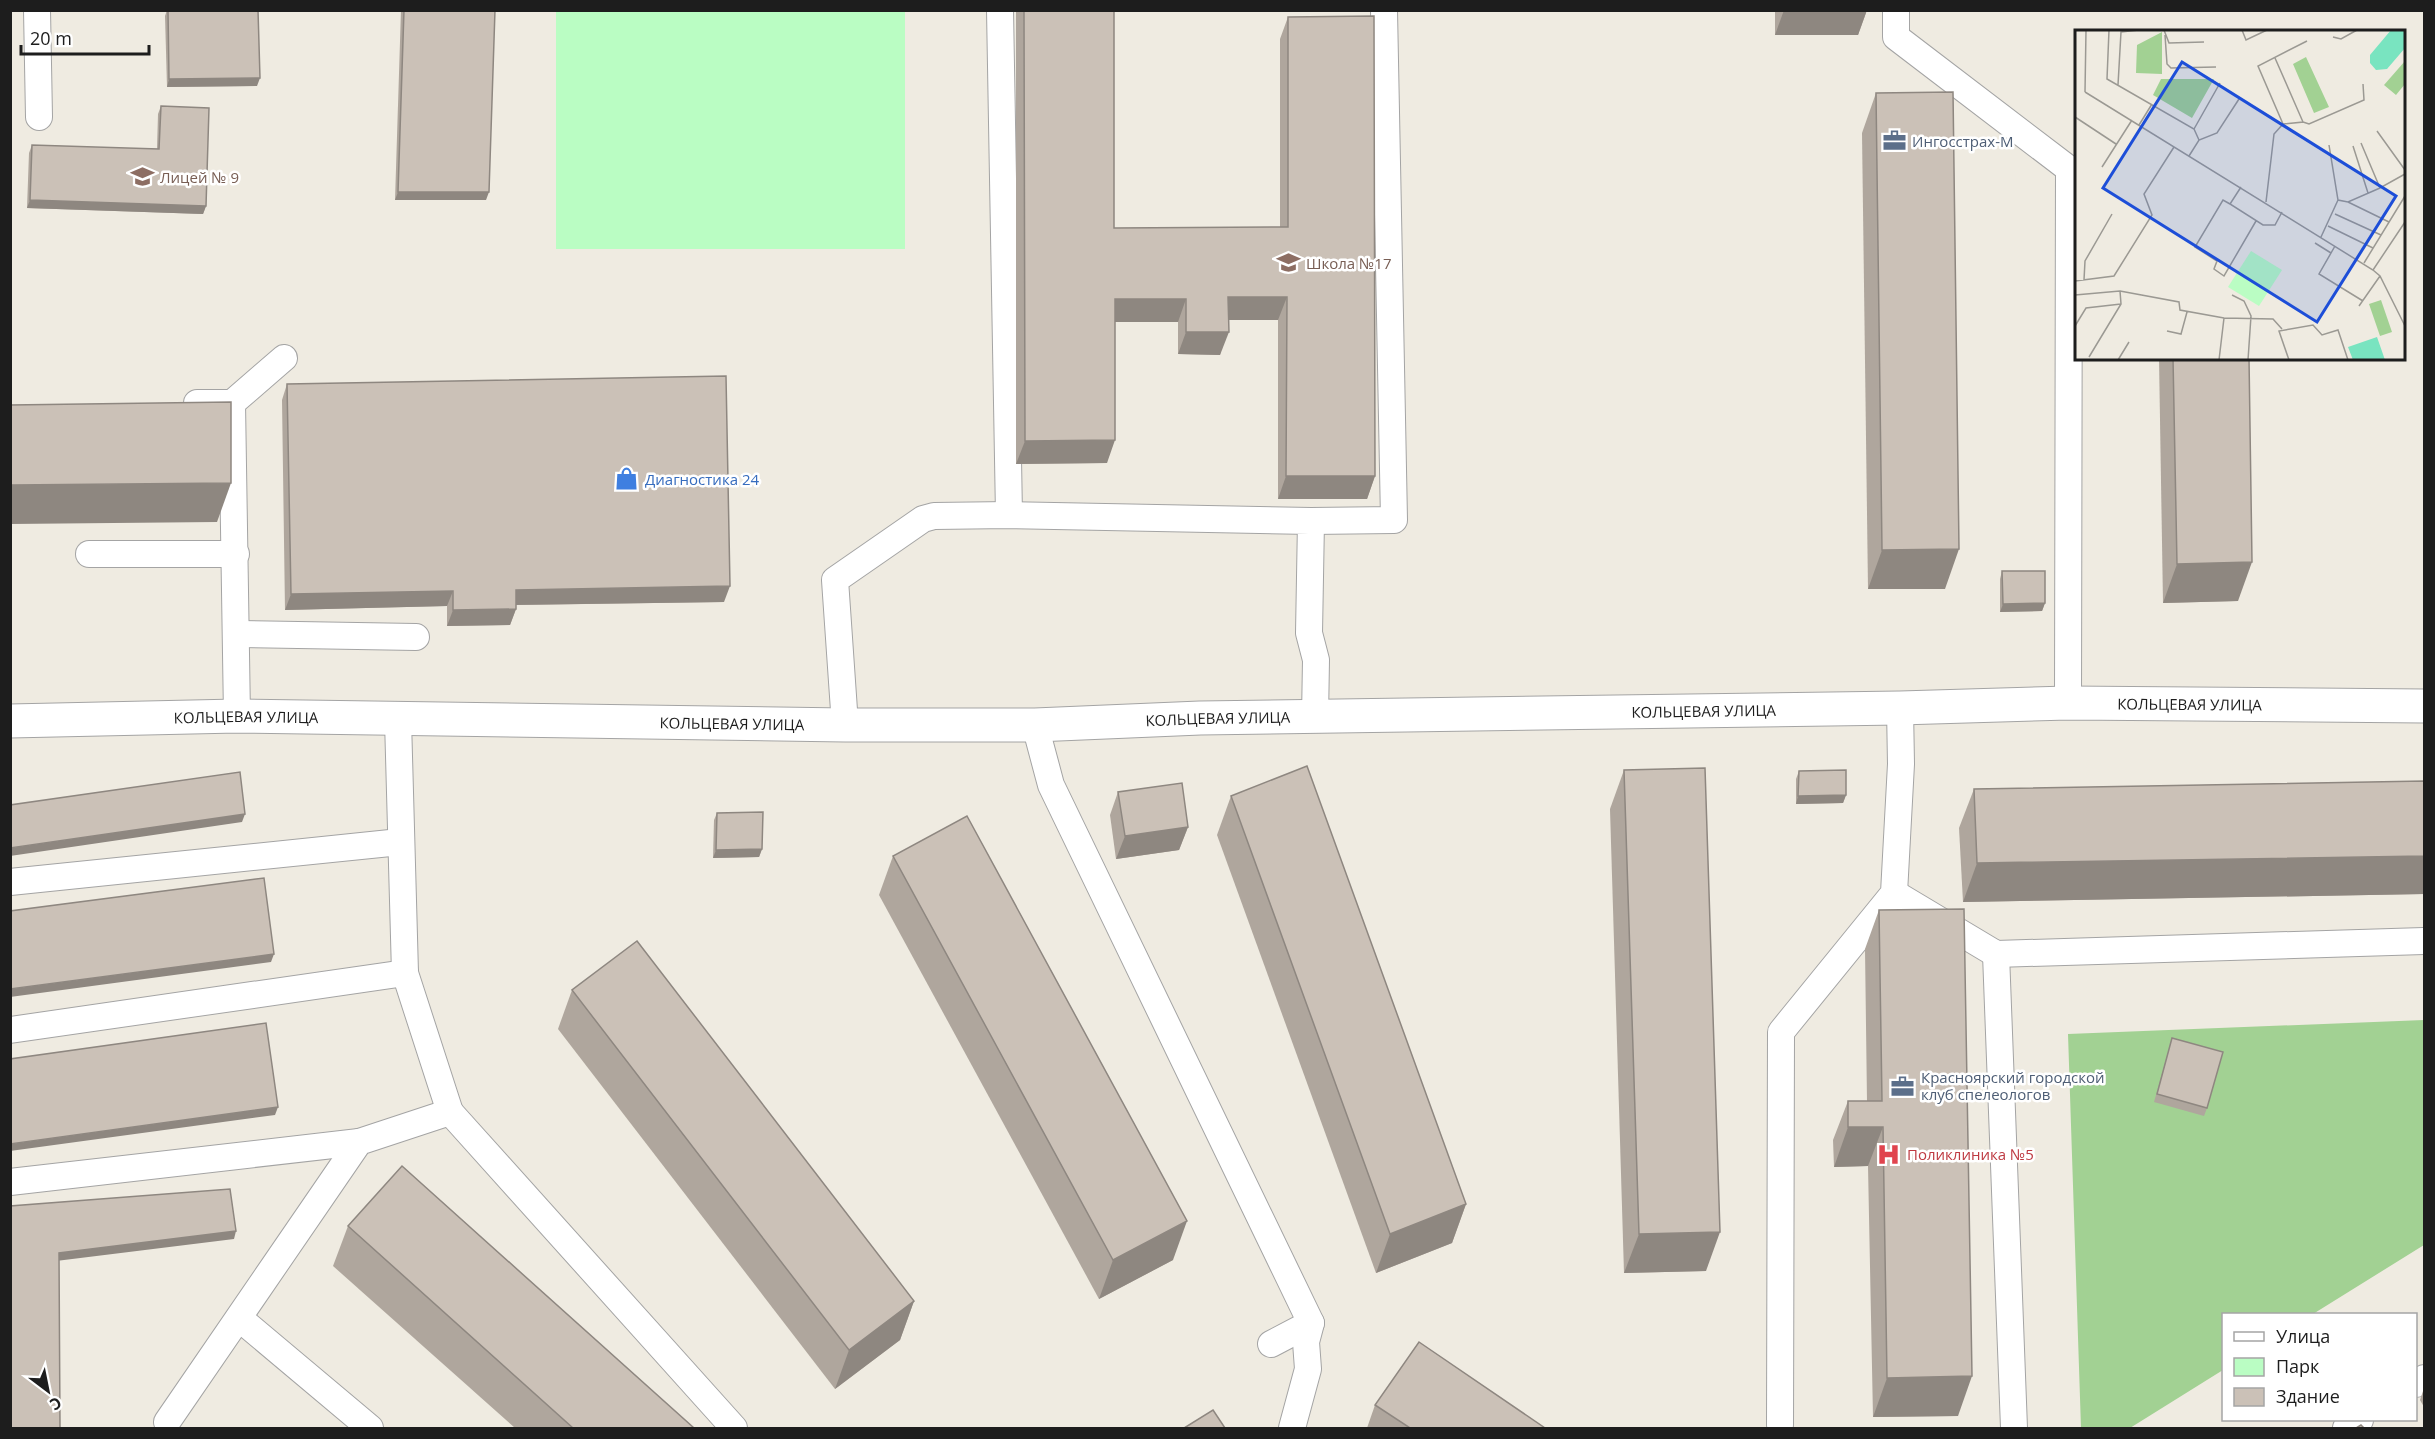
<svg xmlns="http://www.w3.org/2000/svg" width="2435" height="1439" viewBox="0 0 2435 1439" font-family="'Open Sans',sans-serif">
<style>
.forest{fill:#a2d193}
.park{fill:#bafdc3}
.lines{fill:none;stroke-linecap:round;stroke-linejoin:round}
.lane-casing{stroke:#a4a4a4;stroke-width:28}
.street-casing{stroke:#a4a4a4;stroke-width:35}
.lane{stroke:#fff;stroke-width:26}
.street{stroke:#fff;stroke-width:33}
.wall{fill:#afa69d}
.shaded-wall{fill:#8e8780}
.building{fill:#cbc1b7;stroke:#8e8780;stroke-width:1.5}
.labels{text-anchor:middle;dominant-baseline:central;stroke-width:5;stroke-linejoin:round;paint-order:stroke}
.service-label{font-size:15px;fill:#4e5e75;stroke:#fff;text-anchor:start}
.education-label{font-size:15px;fill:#785e54;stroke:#fff;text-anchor:start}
.shop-label{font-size:15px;fill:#366cbe;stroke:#fff;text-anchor:start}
.street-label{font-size:15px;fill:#1d1d1d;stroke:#fff}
.health-label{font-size:15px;fill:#be3a42;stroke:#fff;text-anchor:start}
.inset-road{fill:none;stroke:#9b9993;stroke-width:1.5}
.view{fill:#1d4ed8;fill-opacity:0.15;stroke:#1d4ed8;stroke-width:3}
.inset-edge{fill:none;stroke:#1d1d1d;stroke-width:3}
</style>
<rect width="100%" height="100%" fill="#efebe1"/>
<!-- forest -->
<polygon class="forest" points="2424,1020 2424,1245 2313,1314 2224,1314 2223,1370 2130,1428 2081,1428 2068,1034"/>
<!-- park -->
<rect class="park" x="556" y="11" width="349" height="238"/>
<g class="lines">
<defs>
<g id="lane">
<polyline points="37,10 39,117"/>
<polyline points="1000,10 1009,515"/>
<polyline points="1896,10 1896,37 2069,169 2068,703"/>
<polyline points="197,403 232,403 237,716"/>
<polyline points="232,403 284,358"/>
<polyline points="1311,521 1394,520 1384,10"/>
<polyline points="89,554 236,554"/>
<polyline points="238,634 416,637"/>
<polyline points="398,720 405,973 450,1112"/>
<polyline points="845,725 835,580 923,519 934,516 1009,515 1311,521 1309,633 1316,660 1315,717"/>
<polyline points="1035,725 1051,785 1311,1323 1306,1342 1308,1369 1292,1428"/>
<polyline points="10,882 400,842"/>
<polyline points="1894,893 1996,954 2424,941"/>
<polyline points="1996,954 2014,1428"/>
<polyline points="10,1030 405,973"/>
<polyline points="10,1182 359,1142"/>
<polyline points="239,1318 370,1428"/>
<polyline points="1271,1344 1311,1323"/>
<polyline points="2416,1384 2424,1378"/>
<polyline points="167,1422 359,1142 450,1112 734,1428"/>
<polyline points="1780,1425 1781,1032 1894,893 1901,764 1900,708"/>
<polyline points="2346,1428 2360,1420"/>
</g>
<g id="street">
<path id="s1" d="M10,721L237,716L845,725H1035L1200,718L1900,708L2068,703L2424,706"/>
</g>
</defs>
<!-- lane casing -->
<use href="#lane" class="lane-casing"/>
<!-- street casing -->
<use href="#street" class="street-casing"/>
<!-- lane -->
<use href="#lane" class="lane"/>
<!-- street -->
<use href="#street" class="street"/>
</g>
<!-- wall -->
<g class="wall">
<polygon points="167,10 258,10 257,86 167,87 165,16"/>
<polygon points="401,10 495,10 486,200 395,200"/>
<polygon points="1016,10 1114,10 1114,228 1280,227 1280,39 1288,17 1375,476 1367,499 1278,499 1278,320 1229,320 1220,355 1178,354 1178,322 1115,322 1107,463 1016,464"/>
<polygon points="1775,10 1867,10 1858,35 1775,35"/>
<polygon points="1876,93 1945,589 1868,589 1862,133"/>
<polygon points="161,106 206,206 203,214 27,208 29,153 32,145 157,149 158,114"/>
<polygon points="2159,358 2249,358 2238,601 2163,603"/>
<polygon points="287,384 724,602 516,605 516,609 510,625 447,626 447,606 285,610 282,400"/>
<polygon points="2002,571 2045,603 2042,611 2000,612 2000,579"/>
<polygon points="1624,770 1706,1271 1624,1273 1610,809"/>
<polygon points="1799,771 1846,795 1843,803 1796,804 1796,779"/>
<polygon points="2424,781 2424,894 1963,902 1959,828 1974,789"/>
<polygon points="1118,792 1188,827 1179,850 1116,859 1110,815"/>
<polygon points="1231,796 1466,1204 1452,1243 1376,1273 1217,835"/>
<polygon points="717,813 762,849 759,857 713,858 714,820"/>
<polygon points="893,856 1173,1260 1099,1299 879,895"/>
<polygon points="1879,910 1958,1416 1873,1417 1868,1166 1834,1167 1833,1140 1848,1101 1867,1101 1865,949"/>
<polygon points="572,990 914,1301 900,1340 835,1389 558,1029"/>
<polygon points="2172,1038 2207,1108 2204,1116 2154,1102"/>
<polygon points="348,1226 694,1428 515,1428 333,1266"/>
<polygon points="2424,1388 2424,1407 2420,1400"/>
<polygon points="1375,1405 1545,1428 1367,1428"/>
</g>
<!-- shaded-wall -->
<g class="shaded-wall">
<polygon points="1784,10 1867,10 1858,35 1775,35"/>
<polygon points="260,78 257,86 167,87 169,79"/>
<polygon points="398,192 489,192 486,200 395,200"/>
<polygon points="30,200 206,206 203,214 27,208"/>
<polygon points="1228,297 1287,297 1278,320 1220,320"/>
<polygon points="1115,299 1186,299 1178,322 1107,322"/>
<polygon points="1186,332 1229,332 1220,355 1178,354"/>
<polygon points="1115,440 1107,463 1016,464 1025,441"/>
<polygon points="1286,476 1375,476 1367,499 1278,499"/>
<polygon points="231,483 217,522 10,524 10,485"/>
<polygon points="1959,549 1945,589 1868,589 1882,550"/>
<polygon points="2252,562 2238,601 2163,603 2177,564"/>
<polygon points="730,586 724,602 510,605 516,590"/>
<polygon points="453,591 447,606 285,610 291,594"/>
<polygon points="2045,603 2042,611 2000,612 2003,604"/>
<polygon points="516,609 510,625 447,626 453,610"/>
<polygon points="1846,795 1843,803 1796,804 1798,796"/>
<polygon points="245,814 242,822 10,856 10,848"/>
<polygon points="1188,827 1179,850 1116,859 1125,836"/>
<polygon points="762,849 759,857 713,858 716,850"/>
<polygon points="2424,856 2424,894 1963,902 1977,863"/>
<polygon points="274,954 271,962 10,997 10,989"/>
<polygon points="278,1107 275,1115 10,1151 10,1144"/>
<polygon points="1848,1127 1883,1127 1868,1166 1834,1167"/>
<polygon points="1466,1204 1452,1243 1376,1273 1390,1234"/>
<polygon points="1187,1221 1173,1260 1099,1299 1113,1260"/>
<polygon points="236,1231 234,1239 56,1261 59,1253"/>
<polygon points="1720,1232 1706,1271 1624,1273 1639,1234"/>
<polygon points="914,1301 900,1340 835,1389 849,1350"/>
<polygon points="1972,1376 1958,1416 1873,1417 1887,1378"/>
</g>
<!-- building -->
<g class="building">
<polygon points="168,10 258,10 260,78 169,79"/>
<polygon points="404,10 495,10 489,192 398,192"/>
<polygon points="1024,10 1114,10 1114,228 1288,227 1288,17 1374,16 1375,476 1286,476 1287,297 1228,297 1229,332 1186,332 1186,299 1115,299 1115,440 1025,441"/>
<polygon points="1953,92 1959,549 1882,550 1876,93"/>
<polygon points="161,106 209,108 206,206 30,200 32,145 159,149"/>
<polygon points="2173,358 2249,358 2252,562 2177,564"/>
<polygon points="726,376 730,586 516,590 516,609 453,610 453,591 291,594 287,384"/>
<polygon points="231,402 231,483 10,485 10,405"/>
<polygon points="2002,571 2045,571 2045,603 2003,604"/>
<polygon points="1307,766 1466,1204 1390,1234 1231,796"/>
<polygon points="1705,768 1720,1232 1639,1234 1624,770"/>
<polygon points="1846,770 1846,795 1798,796 1799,771"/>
<polygon points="240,772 245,814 10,848 10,805"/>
<polygon points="2424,781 2424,856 1977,863 1974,789"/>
<polygon points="1182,783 1188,827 1125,836 1118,792"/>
<polygon points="763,812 762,849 716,850 717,813"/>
<polygon points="967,816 1187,1221 1113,1260 893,856"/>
<polygon points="264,878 274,954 10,989 10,911"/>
<polygon points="1964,909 1972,1376 1887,1378 1883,1127 1848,1127 1848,1101 1882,1101 1879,910"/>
<polygon points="637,941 914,1301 849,1350 572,990"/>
<polygon points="266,1023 278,1107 10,1144 10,1059"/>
<polygon points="2172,1038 2223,1052 2207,1108 2157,1094"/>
<polygon points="402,1166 694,1428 573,1428 348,1226"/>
<polygon points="230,1189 236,1231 59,1253 60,1428 10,1428 10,1206"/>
<polygon points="1419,1342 1545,1428 1410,1428 1375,1405"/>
<polygon points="1213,1410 1225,1428 1184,1428"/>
<polygon points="2361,1425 2364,1428 2356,1428"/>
</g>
<!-- icons -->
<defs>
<symbol id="office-bare" viewBox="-9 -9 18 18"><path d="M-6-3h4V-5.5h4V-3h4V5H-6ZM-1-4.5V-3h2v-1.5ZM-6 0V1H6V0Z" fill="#5c6f8a" stroke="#fff" stroke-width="2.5" paint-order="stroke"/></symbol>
<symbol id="school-bare" viewBox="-9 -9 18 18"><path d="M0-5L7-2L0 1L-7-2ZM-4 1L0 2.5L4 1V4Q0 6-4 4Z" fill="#8d6e63" stroke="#fff" stroke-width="2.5" paint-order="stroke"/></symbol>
<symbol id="shop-bare" viewBox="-9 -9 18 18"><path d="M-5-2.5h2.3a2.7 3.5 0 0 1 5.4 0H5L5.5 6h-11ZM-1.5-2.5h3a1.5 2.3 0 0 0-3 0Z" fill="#3f7fe0" stroke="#fff" stroke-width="2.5" paint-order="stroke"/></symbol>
<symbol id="hospital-bare" viewBox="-9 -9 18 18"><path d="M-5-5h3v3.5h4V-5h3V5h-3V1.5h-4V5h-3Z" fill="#e0444e" stroke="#fff" stroke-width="2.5" paint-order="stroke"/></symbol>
</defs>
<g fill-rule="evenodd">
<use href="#office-bare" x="1878" y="124" width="33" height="33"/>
<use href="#school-bare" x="126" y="160" width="33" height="33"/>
<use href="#school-bare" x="1272" y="246" width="33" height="33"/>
<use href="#shop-bare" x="610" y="462" width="33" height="33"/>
<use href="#office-bare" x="1886" y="1070" width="33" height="33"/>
<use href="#hospital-bare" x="1872" y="1138" width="33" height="33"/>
</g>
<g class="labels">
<!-- service labels -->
<g class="service-label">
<text x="1912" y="141">Ингосстрах-М</text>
<text x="1921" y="1077">Красноярский городской<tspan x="1921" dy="17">клуб спелеологов</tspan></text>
</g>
<!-- education labels -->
<g class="education-label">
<text x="160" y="177">Лицей № 9</text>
<text x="1306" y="263">Школа №17</text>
</g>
<!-- shop labels -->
<g class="shop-label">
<text x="645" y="479">Диагностика 24</text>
</g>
<!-- street labels -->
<g class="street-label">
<text stroke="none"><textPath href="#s1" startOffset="2180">КОЛЬЦЕВАЯ УЛИЦА</textPath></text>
<text stroke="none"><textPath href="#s1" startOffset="1694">КОЛЬЦЕВАЯ УЛИЦА</textPath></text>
<text stroke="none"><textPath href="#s1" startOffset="236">КОЛЬЦЕВАЯ УЛИЦА</textPath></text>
<text stroke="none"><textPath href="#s1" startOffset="1208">КОЛЬЦЕВАЯ УЛИЦА</textPath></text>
<text stroke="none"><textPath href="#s1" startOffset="722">КОЛЬЦЕВАЯ УЛИЦА</textPath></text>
</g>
<!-- health labels -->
<g class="health-label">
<text x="1907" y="1154">Поликлиника №5</text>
</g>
</g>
<!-- overview -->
<g transform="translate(2075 30)">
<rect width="330" height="330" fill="#efebe1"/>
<path d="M87,2V44L61,43L62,15ZM231,27L254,77L239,83L218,34ZM330,31V54L321,65L309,55ZM86,49H139L117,88L78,65ZM306,270L317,302L305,306L294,274Z" fill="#a2d193"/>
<path d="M176,221L207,240L184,276L153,257Z" fill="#bafdc3"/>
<path d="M316,0H330V18L312,39L301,40L295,33V25ZM302,307L310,330H278L273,317Z" fill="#79e4c0"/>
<path class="inset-road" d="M34,0L32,49L119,99L124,110M89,0L94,13L129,12M167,0L171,10L192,0M90,5L92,34L96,38L141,37M258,7L266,9L282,0M200,28L228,92L208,94L183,36L232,11M43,55L46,2L64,0M10,62L298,240L305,246L330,296M10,62L11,0M0,87L41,114M228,92L234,94L289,70L288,54M64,95L77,74M119,99L145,53M302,101L330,140M286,113L305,158L330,144M254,115L263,170L273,172L305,158M278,116L293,163M114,126L124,110L142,103L164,69M27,137L57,90M166,157L155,174L188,195H200L207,182M191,172L199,104L208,94M273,172L314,192M155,174L148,170L120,217L142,231L139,239L149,246L181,191M260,184L306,205M253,196L298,218M246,207L263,170M240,213L256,223M260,216L244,244L288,271M289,233L330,166M298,240L330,192M9,250L10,231L37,184M0,251L39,246L77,185L69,164L99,117M0,265L45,261L104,272L105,280L149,288M157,265L169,271L176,286L173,330M284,276L305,246M0,296L11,278L46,274M92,301L106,304L112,282M14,327L46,274L45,261M43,330L54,312M144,330L149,288L198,289L207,299M214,330L204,301L238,295L247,305L263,300L273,330"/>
<path class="view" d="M107,32L321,166L242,292L28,158Z"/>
<rect width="330" height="330" class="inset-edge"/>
</g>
<!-- border -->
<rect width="2435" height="1439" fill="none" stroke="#1d1d1d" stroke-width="24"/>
<!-- legend -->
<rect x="2222" y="1313" width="195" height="108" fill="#ffffff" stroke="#a5a5a5" stroke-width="1.5"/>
<rect x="2234" y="1332" width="30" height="9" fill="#ffffff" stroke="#a5a5a5" stroke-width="1.5"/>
<text x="2276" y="1343" font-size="18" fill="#1d1d1d">Улица</text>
<rect x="2234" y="1358" width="30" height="18" fill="#bafdc3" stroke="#a5a5a5" stroke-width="1.5"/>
<text x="2276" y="1373" font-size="18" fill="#1d1d1d">Парк</text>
<rect x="2234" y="1388" width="30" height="18" fill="#cbc1b7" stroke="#a5a5a5" stroke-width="1.5"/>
<text x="2276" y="1403" font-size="18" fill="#1d1d1d">Здание</text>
<!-- north arrow -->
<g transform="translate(48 1391) rotate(148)" stroke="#ffffff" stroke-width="4.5" paint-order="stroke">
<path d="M0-4.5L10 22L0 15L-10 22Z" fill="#1d1d1d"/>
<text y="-9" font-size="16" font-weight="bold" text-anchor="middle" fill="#1d1d1d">С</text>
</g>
<!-- scale -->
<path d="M21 45v9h128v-9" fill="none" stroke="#1d1d1d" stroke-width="3"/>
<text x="30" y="45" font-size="18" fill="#1d1d1d" stroke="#ffffff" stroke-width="4.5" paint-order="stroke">20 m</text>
</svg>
